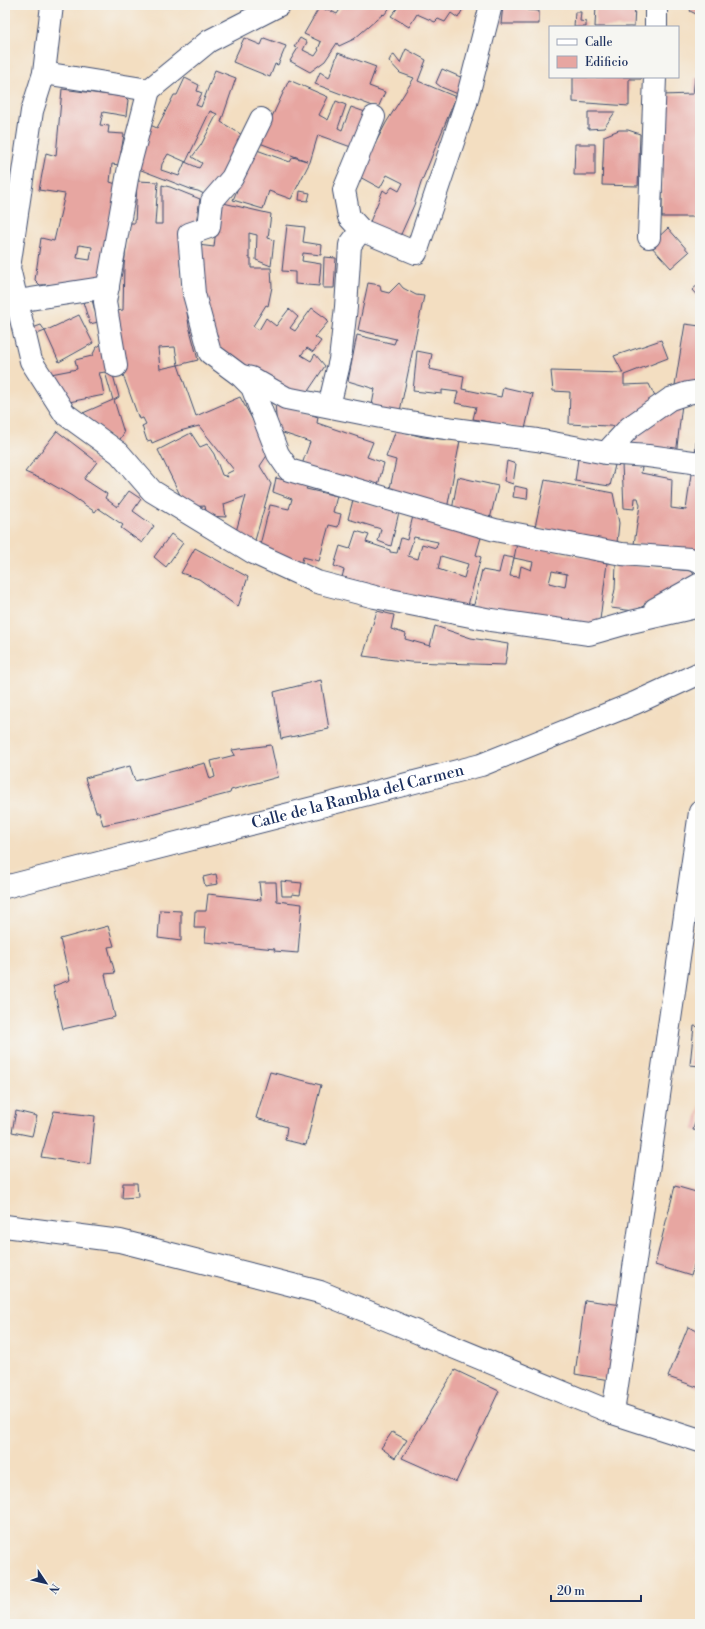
<svg xmlns="http://www.w3.org/2000/svg" width="705" height="1629" viewBox="0 0 705 1629" font-family="'Libre Bodoni',serif">
<style>
.building{fill:#e7a6a1;fill-rule:evenodd}
.lines{fill:none;stroke-linecap:round;stroke-linejoin:round}
.minor-casing{stroke:#3b496d;stroke-width:24}
.minor{stroke:#fff;stroke-width:22}
.labels{text-anchor:middle;dominant-baseline:central;stroke-width:3.5;stroke-linejoin:round;paint-order:stroke}
.street-label{font-size:16px;fill:#1b2f5e;stroke:#f6f6f2}
</style>
<rect width="100%" height="100%" fill="#f6f6f2"/>
<filter id="ink" filterUnits="userSpaceOnUse"><feTurbulence type="fractalNoise" baseFrequency=".025" numOctaves="2"/><feDisplacementMap in="SourceGraphic" scale="8" xChannelSelector="R" yChannelSelector="G"/><feConvolveMatrix kernelMatrix="1 2 1 2 8 2 1 2 1" color-interpolation-filters="sRGB"/></filter>
<filter id="wash" filterUnits="userSpaceOnUse"><feTurbulence type="fractalNoise" baseFrequency=".012" numOctaves="4" result="noise"/><feDisplacementMap in="SourceGraphic" scale="16" xChannelSelector="R" yChannelSelector="G"/><feGaussianBlur stdDeviation="0.9" result="paint"/><feColorMatrix in="noise" values="0 0 0 0 0 0 0 0 0 0 0 0 0 0 0 0 0 1.4 0 .05"/><feComposite in="paint" operator="in"/></filter>
<g filter="url(#wash)">
<rect width="100%" height="100%" fill="#f3dec1"/>
<g id="blocks">
<!-- building -->
<g class="building">
<polygon points="343,5 392,5 384,15 383,14 354,39 339,46 337,43 325,61 310,72 290,61 298,48 294,47 300,38 307,42 303,50 315,56 319,50 318,49 321,42 304,34 320,6 326,10 327,9 337,14"/>
<polygon points="400,5 465,5 458,18 451,13 445,22 438,19 435,22 417,14 409,27 391,16"/>
<polygon points="503,5 528,5 527,10 539,11 539,24 501,24"/>
<polygon points="596,5 635,5 634,27 595,27"/>
<polygon points="693,5 700,5 700,16 690,11"/>
<polygon points="575,12 581,12 580,21 586,22 586,27 574,27"/>
<polygon points="244,38 261,45 264,38 286,46 278,65 275,64 270,77 233,62"/>
<polygon points="406,49 426,60 418,81 456,97 421,183 414,205 398,241 367,229 383,190 387,193 392,187 399,191 403,183 387,175 380,188 358,176 386,123 414,78 400,73 389,61 391,57 394,55 400,63"/>
<polygon points="338,53 376,67 369,86 385,92 378,108 315,84 320,72 329,78"/>
<polygon points="442,69 465,79 458,94 441,87 436,83"/>
<path d="M215,70L236,78L221,122L247,138L210,197L198,191L193,190L136,168L148,124L157,128L174,95H177L185,78L199,85L197,91L202,93L196,105L201,107ZM210,111L217,114L201,145L192,157L202,163L199,168L185,162L179,176L161,170L162,164L168,154L186,162Z"/>
<polygon points="573,77 642,77 641,79 629,79 629,106 573,102"/>
<polygon points="695,78 700,78 700,224 698,224 698,217 662,217 662,95 693,94"/>
<polygon points="289,80 328,97 319,115 328,120 336,101 346,105 338,128 342,130 351,107 368,113 351,147 318,135 310,162 291,199 269,191 263,209 233,200 254,149 290,162 293,157 307,161 257,142 271,119"/>
<path d="M62,89L125,97L128,100L126,116L103,112L100,125L109,126L108,133L124,134L119,165L112,164L110,182L116,184L104,282L40,285L35,280L41,238L54,241L65,194L39,190L46,153L56,156ZM79,245L92,247L90,260L77,258Z"/>
<polygon points="588,112 615,112 604,128 588,129"/>
<polygon points="619,130 628,130 640,134 638,186 602,185 604,136"/>
<polygon points="575,144 595,144 595,175 574,175"/>
<polygon points="137,181 158,182 155,224 162,224 162,185 170,187 200,199 195,229 182,228 180,264 189,326 198,360 178,365 175,347 158,348 160,369 178,365 196,416 240,397 270,451 260,466 271,484 254,544 235,535 246,496 224,504 226,517 207,516 205,506 186,507 158,450 191,433 200,447 207,444 214,454 222,475 228,477 226,474 234,470 199,426 180,431 152,443 151,440 147,441 142,426 146,424 143,418 139,419 122,372 116,311 123,310 124,265 129,223 135,223"/>
<polygon points="300,191 310,193 308,201 299,200"/>
<polygon points="219,202 271,214 268,238 274,240 271,266 256,260 257,235 249,233 249,258 251,258 251,268 271,268 272,287 268,306 266,305 253,326 259,330 266,318 276,326 289,309 298,317 290,328 295,331 312,308 327,319 328,322 315,337 321,341 313,352 307,348 301,355 311,361 315,354 325,366 304,397 284,394 219,348 206,313 198,245 214,247"/>
<polygon points="287,225 305,227 303,242 322,245 321,255 303,253 302,261 321,264 319,286 295,284 295,272 282,271"/>
<polygon points="668,228 689,252 671,268 650,245"/>
<polygon points="324,257 336,258 334,288 323,288"/>
<polygon points="368,283 380,285 381,291 389,293 399,283 403,288 416,295 424,296 399,416 371,410 375,389 348,381 357,335 394,344 396,339 358,330"/>
<polygon points="700,283 700,299 692,290"/>
<polygon points="92,300 98,322 90,324 83,302"/>
<polygon points="79,315 93,343 59,362 45,331"/>
<polygon points="685,324 700,326 700,389 695,389 675,385"/>
<polygon points="41,325 45,331 32,336 30,329"/>
<polygon points="661,340 668,358 624,375 624,385 649,384 657,401 627,427 569,424 570,392 553,391 551,371 623,373 614,356"/>
<polygon points="104,342 119,397 114,400 124,433 117,444 83,413 113,400 105,372 99,373 101,379 104,395 69,402 51,374 77,369 75,360 92,356 96,348"/>
<polygon points="417,351 432,354 429,369 464,376 462,389 501,397 503,387 533,394 525,429 473,419 476,407 455,403 458,392 442,390 442,394 413,391"/>
<polygon points="275,402 318,417 317,423 373,442 367,457 384,463 377,489 300,470 310,442 277,431"/>
<polygon points="682,404 676,455 622,451 622,440"/>
<polygon points="698,411 700,411 700,458 695,458"/>
<polygon points="396,430 423,437 460,441 447,509 389,493 396,460 386,457"/>
<polygon points="57,431 97,462 84,479 107,494 105,498 117,507 129,491 141,499 133,511 154,526 142,543 121,528 123,525 98,508 95,512 72,496 46,481 25,472"/>
<polygon points="578,459 615,465 610,486 575,481"/>
<polygon points="507,461 516,464 513,484 504,481"/>
<polygon points="622,464 642,467 641,473 672,479 671,508 686,510 691,474 700,475 700,529 698,553 634,544 640,505 638,498 635,498 634,509 624,508"/>
<polygon points="458,477 498,486 490,519 452,510"/>
<polygon points="276,478 308,486 306,489 337,496 333,512 341,514 338,527 329,525 319,561 303,557 301,565 260,545 270,505 289,509 292,499 273,492"/>
<polygon points="545,480 613,493 619,523 617,543 572,533 570,537 535,527"/>
<polygon points="515,486 528,489 527,499 513,497"/>
<polygon points="353,500 399,512 391,546 378,541 381,529 348,519"/>
<path d="M413,516L482,534L476,555L481,557L467,609L342,577L344,570L334,566L340,546L350,549L356,531L369,535L366,542L390,550V552L397,553L401,538L407,540ZM414,537L438,542L436,548L422,544L418,559L408,556ZM441,556L468,564L464,578L438,569Z"/>
<polygon points="171,534 183,543 166,567 154,557"/>
<path d="M517,543L607,563L600,620L593,625L473,609L482,570L499,573L503,556L514,558L510,576L519,577L521,566L531,570L533,562L514,558ZM552,571L567,574L565,587L549,583Z"/>
<polygon points="195,548 248,577 238,607 199,579 181,573"/>
<polygon points="616,564 692,571 694,575 690,581 634,611 611,608 615,589"/>
<polygon points="377,611 394,615 391,629 406,634 405,639 430,646 435,626 471,638 508,644 505,665 410,662 363,656"/>
<polygon points="321,680 329,729 281,739 274,692"/>
<polygon points="271,745 278,777 231,790 230,793 136,818 103,825 99,812 96,812 85,778 130,766 135,781 205,763 210,779 215,777 211,761 235,755 232,750"/>
<polygon points="216,874 218,884 205,886 203,877"/>
<polygon points="281,881 302,883 300,895 292,894 292,896 282,896"/>
<polygon points="259,882 276,882 277,901 302,904 298,953 274,951 275,949 205,942 206,928 194,928 195,911 206,911 208,894 261,900"/>
<polygon points="160,910 181,911 181,941 158,938"/>
<polygon points="108,926 114,946 108,947 115,973 105,974 115,1017 63,1029 53,986 70,980 60,939"/>
<polygon points="694,1026 700,1027 700,1066 690,1065"/>
<polygon points="270,1072 321,1085 306,1145 285,1140 287,1127 256,1118"/>
<polygon points="700,1105 700,1131 693,1130"/>
<polygon points="16,1111 37,1116 32,1136 12,1132"/>
<polygon points="54,1111 95,1116 90,1164 41,1157"/>
<polygon points="700,1178 700,1244 691,1276 655,1265 675,1186 696,1192"/>
<polygon points="123,1183 137,1183 138,1197 122,1198"/>
<polygon points="585,1300 622,1305 609,1380 575,1374"/>
<polygon points="688,1327 700,1332 700,1388 668,1377"/>
<polygon points="455,1370 499,1391 456,1482 402,1458"/>
<polygon points="392,1432 407,1440 395,1458 381,1448"/>
</g>
</g>
</g>
<g filter="url(#ink)">
<use href="#blocks" fill-opacity="0" stroke="#3b496d" stroke-width="1"/>
<g class="lines">
<defs>
<g id="minor">
<polyline points="52,5 44,73 32,111 9,268 31,361 65,414 119,453 152,491 254,553 317,582 375,597 491,620 589,634 631,622 700,606"/>
<polyline points="656,5 656,27"/>
<polyline points="44,73 149,90 209,41 279,5"/>
<polyline points="261,119 232,178 212,201 209,227 189,234 194,294 210,353 241,376 252,387 278,454 289,470 495,530 622,554 690,559 700,562"/>
<polyline points="361,230 416,253 466,103 491,5"/>
<polyline points="649,237 655,77"/>
<polyline points="17,301 108,287"/>
<polyline points="116,366 105,302 129,167 149,90"/>
<polyline points="242,376 251,378 286,398 381,417 439,427 537,440 606,453 648,456 700,463"/>
<polyline points="329,406 340,360 346,307 350,245 361,230 349,217 344,190 374,117"/>
<polyline points="606,453 630,427 670,399 688,393 700,391"/>
<polyline points="655,609 700,584"/>
<path id="s1" d="M5,887L481,765L635,703L700,673"/>
<polyline points="5,1226 120,1241 320,1292 613,1413 700,1441"/>
<polyline points="613,1413 700,812"/>
</g>
</defs>
<!-- minor casing -->
<use href="#minor" class="minor-casing"/>
<!-- minor -->
<use href="#minor" class="minor"/>
</g>
</g>
<g class="labels">
<!-- street labels -->
<g class="street-label">
<text stroke="none"><textPath href="#s1" startOffset="364">Calle de la Rambla del Carmen</textPath></text>
</g>
</g>
<!-- margin -->
<rect width="705" height="1629" fill="none" stroke="#f6f6f2" stroke-width="20"/>
<!-- legend -->
<rect x="549" y="26" width="130" height="52" fill="#f6f6f2" stroke="#9ea6b7"/>
<rect x="557" y="39" width="20" height="6" fill="#ffffff" stroke="#9ea6b7"/>
<text x="585" y="46" font-size="12" fill="#1b2f5e">Calle</text>
<rect x="557" y="56" width="20" height="12" fill="#e7a6a1" stroke="#9ea6b7"/>
<text x="585" y="66" font-size="12" fill="#1b2f5e">Edificio</text>
<!-- north arrow -->
<g transform="translate(46 1583) rotate(125)" stroke="#f6f6f2" stroke-width="3" paint-order="stroke">
<path d="M0-3L7 15L0 10L-7 15Z" fill="#1b2f5e"/>
<text y="-6" font-size="11" font-weight="bold" text-anchor="middle" fill="#1b2f5e">N</text>
</g>
<!-- scale -->
<path d="M551 1595v6h90v-6" fill="none" stroke="#1b2f5e" stroke-width="2"/>
<text x="557" y="1595" font-size="12" fill="#1b2f5e" stroke="#f6f6f2" stroke-width="3" paint-order="stroke">20 m</text>
</svg>
